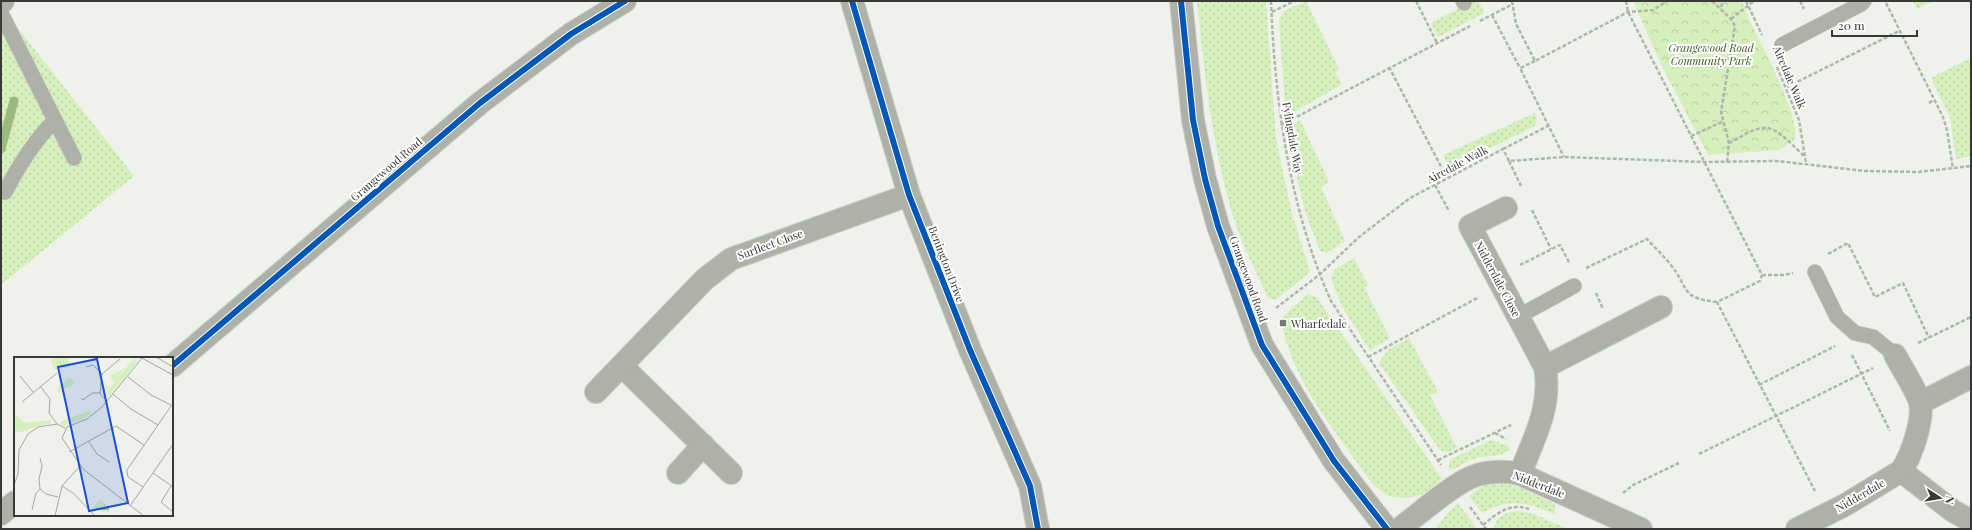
<svg xmlns="http://www.w3.org/2000/svg" width="1972" height="530" viewBox="0 0 1972 530" font-family="'Playfair Display',serif">
<style>
.grass{fill:url(#grass-dots)}
.park{fill:url(#park-crowns)}
.lines{fill:none;stroke-linecap:round;stroke-linejoin:round}
.stream{stroke:#9cba7c;stroke-width:9}
.service-casing{stroke:#c9ccc7;stroke-width:16}
.minor-casing{stroke:#c9ccc7;stroke-width:24}
.path{stroke:#b1b6ac;stroke-width:2.5;stroke-dasharray:4 2;stroke-linecap:butt}
.service{stroke:#adb1a7;stroke-width:15}
.minor{stroke:#adb1a7;stroke-width:22}
.cycleway-casing{stroke:#fff;stroke-width:8}
.cycleway{stroke:#0057b8;stroke-width:6}
.poi-dot{fill:#777a75;stroke:#fff;stroke-width:1.5}
.labels{text-anchor:middle;dominant-baseline:central;stroke-width:4;stroke-linejoin:round;paint-order:stroke}
.park-label{font-size:11px;font-style:italic;fill:#405c21;stroke:#fff}
.street-label{font-size:11px;fill:#373a35;stroke:#fff}
.poi-label{font-size:11px;fill:#373a35;stroke:#fff;text-anchor:start}
.inset-river{fill:none;stroke:#9cba7c;stroke-width:2}
.inset-road{fill:none;stroke:#a5a8a2;stroke-width:1}
.view{fill:#1d4ed8;fill-opacity:0.15;stroke:#1d4ed8;stroke-width:2}
.inset-edge{fill:none;stroke:#373a35;stroke-width:2}
</style>
<defs>
<pattern id="grass-dots" width="8" height="8" patternUnits="userSpaceOnUse"><rect width="8" height="8" fill="#d5efbd"/><path d="M2 2h.1M6 6h.1" fill="none" stroke="#b7cea3" stroke-width="1.8" stroke-linecap="round"/></pattern>
<pattern id="park-crowns" width="20" height="18" patternUnits="userSpaceOnUse"><rect width="20" height="18" fill="#d5efbd"/><path d="M2 6a3 3 0 1 1 6 0M12 15a3 3 0 1 1 6 0" fill="none" stroke="#b7cea3"/></pattern>
</defs>
<rect width="100%" height="100%" fill="#eef2eb"/>
<!-- grass -->
<g class="grass">
<path d="M1197,1H1266L1276,139L1292,214L1310,272L1276,300L1268,298C1258,275 1245,252 1237,228C1213,155 1205,78 1197,1Z"/>
<polygon points="1306,1 1339,69 1335,72 1342,84 1286,117 1279,21 1284,11"/>
<polygon points="1473,1 1478,1 1484,13 1438,37 1431,23"/>
<polygon points="1913,1 1933,1 1917,9"/>
<polygon points="13,22 134,176 1,285 1,30"/>
<polygon points="1971,58 1971,156 1956,159 1950,117 1931,78"/>
<polygon points="1535,113 1537,118 1535,126 1449,168 1443,155"/>
<polygon points="1300,120 1329,182 1321,187 1345,241 1326,253 1320,251 1304,208 1289,140 1288,130"/>
<polygon points="1354,258 1368,285 1364,287 1390,338 1370,350 1342,307 1331,278 1335,269"/>
<path d="M1308,294L1317,298L1442,479C1436,484 1428,493 1420,495C1412,498 1395,499 1387,495C1372,487 1363,470 1353,457C1323,415 1289,371 1281,318Z"/>
<polygon points="1409,338 1438,392 1430,395 1457,448 1447,452 1440,450 1379,363 1388,350"/>
<path d="M1491,440L1509,446L1510,450C1498,458 1485,455 1473,459C1465,462 1458,469 1449,470V463L1452,459Z"/>
<path d="M1504,484L1522,488L1555,504V514C1526,503 1511,497 1482,513L1469,496L1484,485Z"/>
<polygon points="1458,503 1477,529 1436,529 1445,516"/>
<path d="M1518,511L1534,514L1567,529H1494C1496,516 1506,512 1518,511Z"/>
</g>
<!-- park -->
<path class="park" d="M1633,1H1742C1753,34 1800,109 1795,139L1779,150L1708,155L1660,62Z"/>
<g class="lines">
<!-- stream -->
<polyline class="stream" points="1,149 14,101"/>
<defs>
<g id="service">
<polyline points="1463,1 1464,3"/>
<polyline points="1,13 74,158"/>
<polyline points="1782,45 1861,4 1864,1"/>
<path d="M5,192C19,165 34,141 55,120"/>
<polyline points="1815,272 1837,317 1855,333 1873,337 1895,355"/>
<polyline points="1519,316 1574,286"/>
</g>
<g id="minor">
<polyline points="852,1 909,195 970,350 1030,486 1038,529"/>
<polyline points="1181,1 1193,120 1205,179 1218,226 1262,345 1334,461 1387,529"/>
<polyline points="1,3 3,1"/>
<path d="M1506,208L1470,226L1545,367C1552,407 1534,438 1520,474"/>
<polyline points="172,366 480,103 571,34 625,1"/>
<polyline points="622,366 731,473"/>
<polyline points="1545,367 1661,307"/>
<polyline points="596,392 705,279 731,259 909,195"/>
<polyline points="1920,403 1971,377"/>
<polyline points="1901,471 1953,511 1971,521"/>
<polyline points="678,473 703,445"/>
<polyline points="1,514 15,502"/>
<path d="M1399,529C1418,515 1456,481 1477,475C1491,471 1506,471 1520,474L1641,529"/>
<path d="M1797,529L1845,505L1901,471C1911,457 1924,420 1920,402C1916,390 1902,368 1895,355"/>
</g>
</defs>
<!-- service casing -->
<use href="#service" class="service-casing"/>
<!-- minor casing -->
<use href="#minor" class="minor-casing"/>
<!-- path -->
<g class="path">
<path d="M1271,1C1275,103 1289,207 1331,301L1441,465"/>
<polyline points="1416,1 1437,43"/>
<polyline points="1512,1 1516,24 1535,61 1628,12 1653,10 1667,1"/>
<polyline points="1626,1 1628,12 1762,275 1760,281 1717,302 1815,491"/>
<polyline points="1712,1 1731,19 1735,26 1721,112 1729,143 1727,162"/>
<polyline points="1746,1 1762,35"/>
<polyline points="1800,1 1804,9"/>
<polyline points="1886,3 1943,117 1947,130 1953,169"/>
<polyline points="1721,7 1723,1"/>
<polyline points="1272,12 1294,1"/>
<polyline points="1492,15 1520,68"/>
<polyline points="1731,19 1754,1"/>
<polyline points="1480,21 1513,4"/>
<polyline points="1535,61 1520,68 1564,157"/>
<polyline points="1389,67 1447,178"/>
<polyline points="1777,67 1799,120 1806,163"/>
<polyline points="1787,87 1899,31"/>
<polyline points="1929,103 1934,100"/>
<polyline points="1281,125 1470,26"/>
<polyline points="1691,136 1722,122"/>
<path d="M1729,143C1739,138 1756,126 1768,128C1781,131 1795,148 1805,157"/>
<polyline points="1503,149 1548,126"/>
<polyline points="1509,161 1521,186"/>
<polyline points="1435,185 1449,211"/>
<polyline points="1532,210 1551,249"/>
<polyline points="1828,254 1848,243 1875,297 1903,283 1929,338"/>
<polyline points="1520,265 1560,245 1570,264"/>
<path d="M1586,268L1647,239C1654,247 1663,255 1670,264C1690,288 1679,298 1717,302"/>
<polyline points="1762,275 1783,275 1793,273"/>
<polyline points="1596,293 1603,309"/>
<polyline points="1276,308 1319,275 1359,237 1410,198 1503,149 1509,161 1564,157 1705,162 1777,161 1865,171 1918,172 1971,166"/>
<polyline points="1918,343 1971,317"/>
<polyline points="1852,355 1890,431"/>
<polyline points="1368,357 1479,297"/>
<polyline points="1759,385 1835,346"/>
<polyline points="1495,433 1506,439"/>
<polyline points="1699,454 1873,368"/>
<polyline points="1438,460 1511,425"/>
<polyline points="1623,493 1633,485 1679,463"/>
<polyline points="1470,507 1486,529"/>
<path d="M1483,525C1496,514 1510,502 1529,509"/>
</g>
<!-- service -->
<use href="#service" class="service"/>
<!-- minor -->
<use href="#minor" class="minor"/>
<defs>
<g id="cycleway">
<polyline points="852,1 909,195 970,350 1030,486 1038,529"/>
<polyline points="1181,1 1193,120 1205,179 1218,226 1262,345 1334,461 1387,529"/>
<polyline points="172,366 480,103 571,34 625,1"/>
</g>
</defs>
<!-- cycleway casing -->
<use href="#cycleway" class="cycleway-casing"/>
<!-- cycleway -->
<use href="#cycleway" class="cycleway"/>
</g>
<!-- markers -->
<rect class="poi-dot" x="1279" y="319" width="8" height="8" rx="2"/>
<g class="labels">
<!-- park labels -->
<g class="park-label">
<text x="1711" y="47">Grangewood Road<tspan x="1711" dy="13">Community Park</tspan></text>
</g>
<!-- street labels -->
<g class="street-label">
<text transform="translate(1790 77) rotate(67)">Airedale Walk</text>
<text transform="translate(1293 138) rotate(80)">Fylingdale Way</text>
<text transform="translate(1457 164) rotate(-28)">Airedale Walk</text>
<text transform="translate(386 169) rotate(-41)">Grangewood Road</text>
<text transform="translate(770 244) rotate(-20)">Surfleet Close</text>
<text transform="translate(947 264) rotate(69)">Benington Drive</text>
<text transform="translate(1249 279) rotate(70)">Grangewood Road</text>
<text transform="translate(1498 279) rotate(62)">Nidderdale Close</text>
<text transform="translate(1539 484) rotate(21)">Nidderdale</text>
<text transform="translate(1860 495) rotate(-30)">Nidderdale</text>
</g>
<!-- poi labels -->
<g class="poi-label">
<text x="1291" y="323">Wharfedale</text>
</g>
</g>
<!-- overview -->
<g transform="translate(14 357)">
<rect width="159" height="159" fill="#eef2eb"/>
<path d="M43,0H53L56,9L51,12L47,8L44,11L46,16L42,12L40,13L37,3ZM120,1L123,5L94,40H89ZM111,11L101,24L89,36L91,26L94,30L100,25L96,19ZM75,54L77,57L69,62L50,69L47,67L48,64ZM86,142L96,150L95,156L77,153Z" fill="#d5efbd"/>
<path d="M0,56L11,66L36,63L38,66L20,70L9,75L0,74Z" fill="#d5efbd"/>
<path d="M55,21L58,22L60,27L44,36V30Z" fill="#d5efbd"/>
<path class="inset-river" d="M82,152H95"/>
<path class="inset-road" d="M126,0L159,18M142,0L159,10M128,1L88,50L73,62L53,70L48,81L69,112L130,159M72,10L79,8L88,17L86,37L93,44M88,17L106,2M6,19L19,35M114,20L137,38L159,49M26,29L36,42L35,56L43,67M99,37L117,52L144,68M67,41L69,43L78,36H86M8,45L43,16M75,85L83,97L95,105M55,95L102,69L130,88M26,101L28,109L25,122L26,132L32,137L44,140M139,116L159,130M0,128L4,117L5,93L14,77L24,70L43,67L51,71M48,129L59,136L81,159M157,129L147,145L159,155M129,130L114,120L113,113L157,49M116,149L159,87M18,153L22,136L26,132M41,159L48,129L66,109"/>
<path class="view" d="M83,2L114,146L75,154L44,10Z"/>
<rect width="159" height="159" class="inset-edge"/>
</g>
<!-- border -->
<rect width="1972" height="530" fill="none" stroke="#373a35" stroke-width="4"/>
<!-- north arrow -->
<g transform="translate(1940 498) rotate(102)" stroke="#ffffff" stroke-width="3" paint-order="stroke">
<path d="M0-3L7 15L0 10L-7 15Z" fill="#373a35"/>
<text y="-6" font-size="11" font-weight="bold" text-anchor="middle" fill="#373a35">N</text>
</g>
<!-- scale -->
<path d="M1832 30v6h85v-6" fill="none" stroke="#373a35" stroke-width="2"/>
<text x="1838" y="30" font-size="12" fill="#373a35" stroke="#ffffff" stroke-width="3" paint-order="stroke">20 m</text>
</svg>
